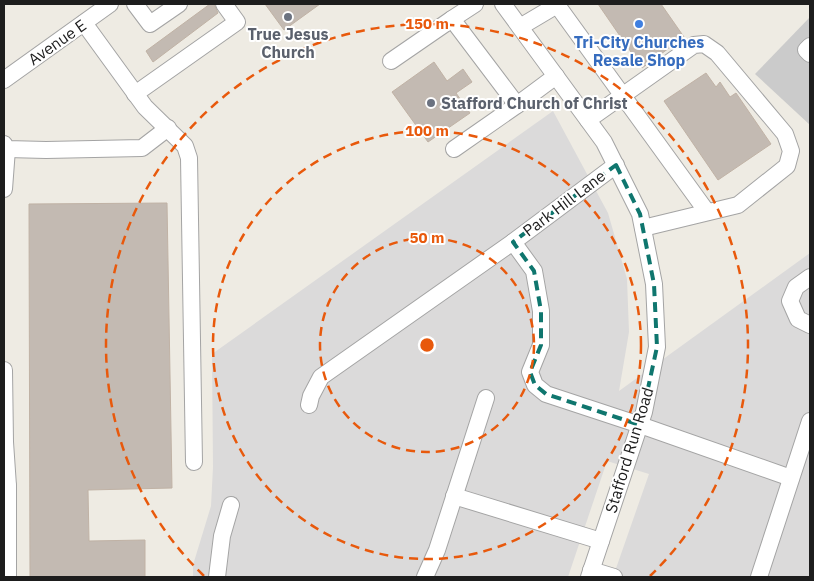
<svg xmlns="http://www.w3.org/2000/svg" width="814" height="581" viewBox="0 0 814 581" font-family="'IBM Plex Sans',sans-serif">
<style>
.residential{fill:#dbdada}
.religious{fill:#cbcbcb}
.building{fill:#c3bab2;stroke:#c0b2a5}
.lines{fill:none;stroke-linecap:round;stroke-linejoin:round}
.minor-casing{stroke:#a4a4a4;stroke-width:18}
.minor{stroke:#fff;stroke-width:16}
.marked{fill:none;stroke:#0f766e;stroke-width:4;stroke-dasharray:10 6;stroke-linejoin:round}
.ring{fill:none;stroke:#e8590c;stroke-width:2.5;stroke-dasharray:9 6}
.worship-dot{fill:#6b7280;stroke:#fff;stroke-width:2}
.shop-dot{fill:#3f7fe0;stroke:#fff;stroke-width:2}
.labels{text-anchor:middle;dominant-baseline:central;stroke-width:4;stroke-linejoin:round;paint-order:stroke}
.worship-label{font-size:16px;font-weight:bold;fill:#5b616d;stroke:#fff}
.street-label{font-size:16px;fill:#1d1d1d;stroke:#fff}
.shop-label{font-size:16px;font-weight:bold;fill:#366cbe;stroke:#fff}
.centre{fill:#e8590c;stroke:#fff;stroke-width:2.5}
.ring-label{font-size:15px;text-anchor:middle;font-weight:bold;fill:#e8590c;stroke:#fff;stroke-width:4;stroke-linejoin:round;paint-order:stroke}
</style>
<rect width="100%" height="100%" fill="#eeebe3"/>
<!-- residential -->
<polygon class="residential" points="553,111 608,213 627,279 629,332 619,391 810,253 810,577 613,577 649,474 607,461 568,577 193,577 193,565 211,506 213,467 212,354"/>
<!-- religious -->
<polygon class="religious" points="810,17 810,125 755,74"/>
<!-- building -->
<g class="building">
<polygon points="210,4 214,4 218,13 153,62 146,51"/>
<polygon points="265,4 320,4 284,30"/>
<polygon points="598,4 661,4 684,37 642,68"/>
<polygon points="434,62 447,81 463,69 472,82 456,93 470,113 428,142 392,92"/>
<polygon points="706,73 716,87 720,82 730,97 736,93 771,144 718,180 664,101"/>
<polygon points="167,203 172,488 88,490 89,541 145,540 145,577 30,577 29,204"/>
</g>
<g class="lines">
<defs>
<g id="minor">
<polyline points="135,4 150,24 179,4"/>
<polyline points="475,4 452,19 517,105 556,76"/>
<polyline points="503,4 604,142 640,214 654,284 657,347 644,412 589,577"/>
<polyline points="84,23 145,107 185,146 189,158 194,462"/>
<polyline points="520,27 557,5 707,212"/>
<polyline points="810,46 806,50 810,54"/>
<polyline points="391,61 452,19"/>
<polyline points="4,80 110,4"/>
<polyline points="135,94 237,22 224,4"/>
<polyline points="588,120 694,45 704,44 717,53 785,134 791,151 787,166 738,205 643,228"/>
<polyline points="4,144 7,149 46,150 142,148 168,128"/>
<polyline points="454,149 517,105"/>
<polyline points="4,189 7,149"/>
<polyline points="513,242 534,271 541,311 541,345 530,372 535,385 546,394 640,425 791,478"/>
<polyline points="810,277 796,287 790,301 798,319 810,325"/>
<polyline points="4,370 5,442 8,486"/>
<polyline points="309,405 311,396 321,377 513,242 616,165"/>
<polyline points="4,486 8,486 8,577"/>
<polyline points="454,496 601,541"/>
<polyline points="591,570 614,577"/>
<polyline points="217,577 222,536 231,505"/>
<polyline points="425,577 437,550 486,398"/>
<polyline points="759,577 810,421"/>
</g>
</defs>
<!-- minor casing -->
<use href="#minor" class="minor-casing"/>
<!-- minor -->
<use href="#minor" class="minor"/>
</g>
<!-- marked area -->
<path class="marked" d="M616,165L640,214L654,284L657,347L640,425L546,394L535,385L530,372L541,345V311L534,271L513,242Z"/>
<!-- distance rings -->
<g class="ring">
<circle cx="427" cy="345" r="107"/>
<circle cx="427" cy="345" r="214"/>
<path d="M204 576A321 321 0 1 1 650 576"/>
</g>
<!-- markers -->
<g class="worship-dot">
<circle cx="288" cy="17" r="5"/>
<circle cx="431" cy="103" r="5"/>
</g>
<circle class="shop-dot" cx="639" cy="24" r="5"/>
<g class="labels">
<!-- worship labels -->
<g class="worship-label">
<text x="288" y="34">True Jesus<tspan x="288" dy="18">Church</tspan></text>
<text x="441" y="103" text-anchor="start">Stafford Church of Christ</text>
</g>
<!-- street labels -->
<g class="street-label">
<text transform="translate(57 42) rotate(-35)">Avenue E</text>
<text transform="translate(564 203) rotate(-37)">Park Hill Lane</text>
<text transform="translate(629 450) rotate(-73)">Stafford Run Road</text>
</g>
<!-- shop labels -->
<g class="shop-label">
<text x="639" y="42">Tri-City Churches<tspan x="639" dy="18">Resale Shop</tspan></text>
</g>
</g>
<circle cx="427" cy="345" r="8" class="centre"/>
<g class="ring-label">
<text x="427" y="29">150 m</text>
<text x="427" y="136">100 m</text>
<text x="427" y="243">50 m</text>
</g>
<!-- border -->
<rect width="814" height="581" fill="none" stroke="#1d1d1d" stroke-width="10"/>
</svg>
